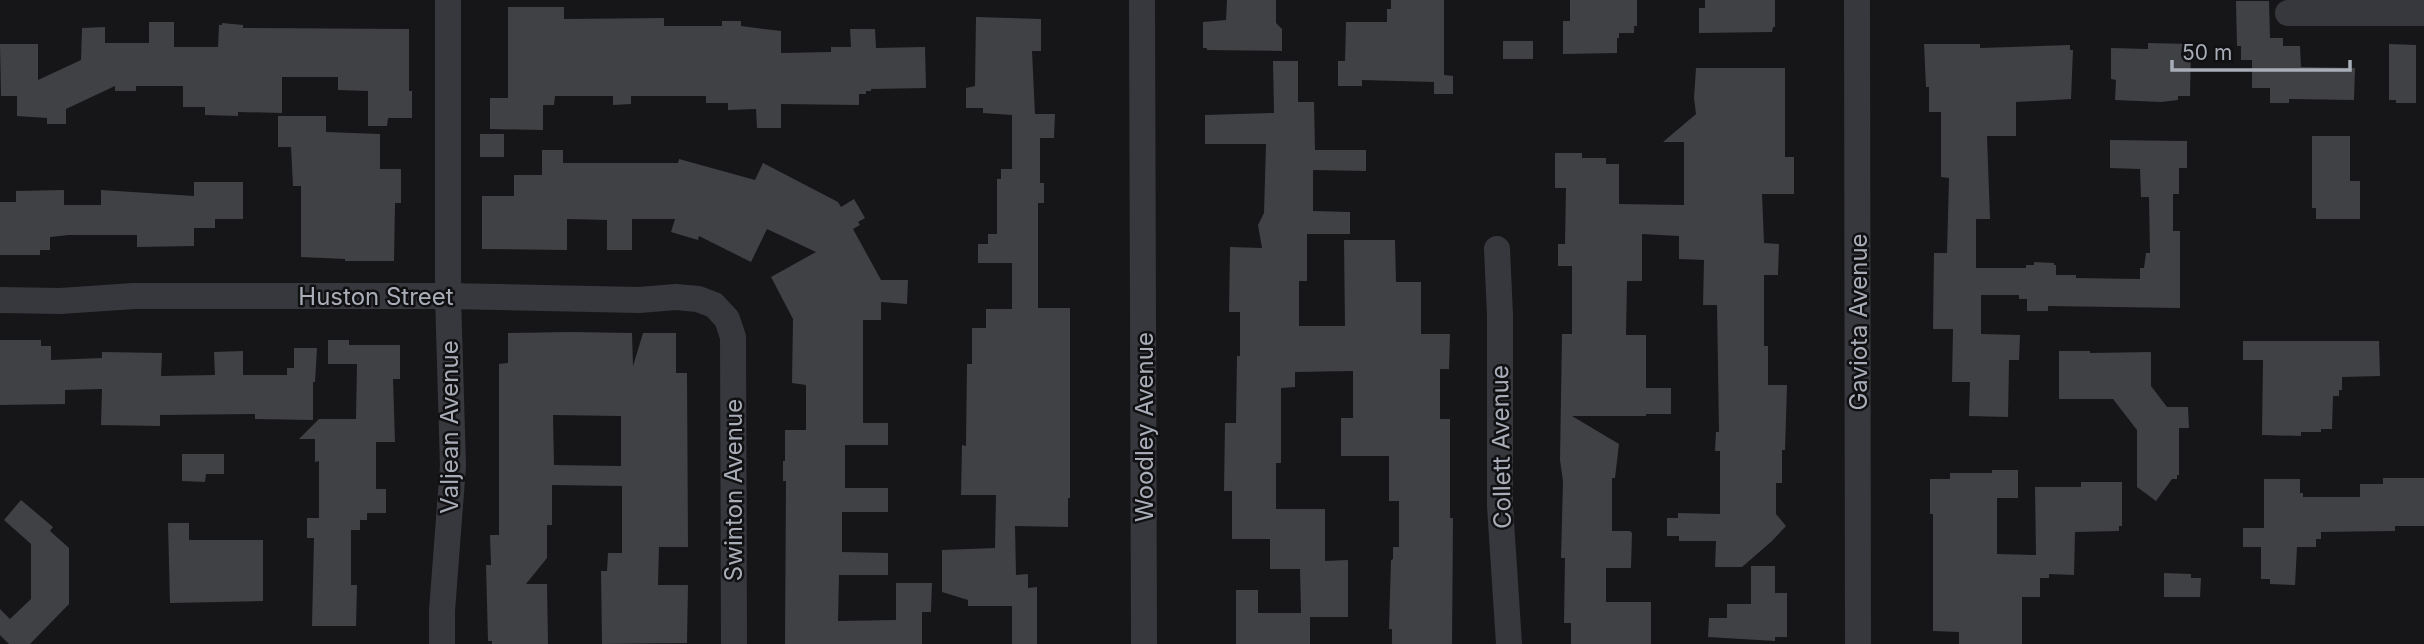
<svg xmlns="http://www.w3.org/2000/svg" width="2424" height="644" viewBox="0 0 2424 644" font-family="Inter,sans-serif">
<style>
.building{fill:#404145;fill-rule:evenodd}
.lines{fill:none;stroke-linecap:round;stroke-linejoin:round}
.minor{stroke:#37383d;stroke-width:26}
.labels{text-anchor:middle;dominant-baseline:central;stroke-width:5;stroke-linejoin:round;paint-order:stroke}
.street-label{font-size:24px;fill:#a8adb8;stroke:#111113}
</style>
<rect width="100%" height="100%" fill="#161618"/>
<!-- building -->
<g class="building">
<polygon points="1227,0 1276,0 1276,23 1282,29 1282,51 1207,50 1207,48 1203,48 1203,22 1226,20"/>
<polygon points="1391,0 1444,0 1444,75 1453,76 1453,94 1434,94 1434,82 1362,80 1362,86 1338,86 1338,61 1345,61 1346,22 1387,22 1387,9 1391,9"/>
<polygon points="1570,0 1637,0 1637,26 1634,26 1634,33 1619,33 1619,38 1617,38 1617,53 1563,54 1563,21 1570,21"/>
<polygon points="1705,0 1775,0 1775,27 1773,27 1772,32 1699,33 1699,8 1705,8"/>
<polygon points="2236,1 2269,1 2270,38 2283,38 2283,46 2300,46 2301,67 2355,68 2354,100 2289,99 2289,103 2270,103 2270,88 2252,88 2252,60 2241,60 2241,46 2237,46"/>
<polygon points="508,7 564,7 564,19 664,18 664,26 722,26 722,21 741,21 741,26 781,31 781,53 831,52 831,47 851,47 850,29 875,29 876,48 925,47 926,88 871,89 871,91 866,91 866,94 859,94 859,105 781,104 781,128 757,128 756,109 728,110 728,103 706,103 706,96 631,96 631,104 613,105 613,96 555,96 554,105 543,105 543,130 490,129 490,98 508,98"/>
<polygon points="976,17 1041,19 1041,51 1032,51 1035,114 1055,114 1054,138 1040,138 1040,183 1044,183 1044,203 1038,203 1038,308 1070,308 1070,498 1068,498 1068,527 1015,526 1016,575 1028,574 1028,588 1037,587 1037,644 1012,644 1012,606 968,606 968,600 942,592 942,550 995,548 996,495 961,495 962,445 966,446 967,364 972,364 972,328 986,328 986,309 1012,309 1012,263 978,263 978,244 988,244 988,234 997,234 997,179 1001,179 1001,169 1012,169 1012,115 983,113 983,108 966,108 966,88 975,86"/>
<polygon points="149,22 174,22 174,47 218,47 219,25 222,25 222,23 243,25 243,28 409,29 409,91 412,91 412,118 388,118 387,126 368,126 368,91 338,90 338,77 282,77 282,113 238,112 238,116 205,115 205,107 183,107 183,86 136,86 136,91 115,91 115,86 66,109 66,124 47,124 47,118 17,116 17,96 1,96 0,44 38,44 38,80 81,60 82,28 105,27 105,43 149,43"/>
<rect x="1503" y="41" width="30" height="18"/>
<polygon points="2148,43 2191,44 2190,96 2178,96 2178,100 2161,102 2115,100 2116,80 2111,79 2111,48 2148,49"/>
<polygon points="1924,44 1980,44 1980,48 2070,45 2070,50 2073,50 2071,99 2016,102 2016,136 1987,136 1990,219 1976,219 1976,268 2026,268 2026,265 2034,265 2034,262 2054,263 2054,265 2056,265 2056,275 2076,275 2076,278 2140,279 2140,268 2144,268 2146,253 2150,253 2149,197 2141,197 2140,169 2110,168 2110,140 2187,141 2187,168 2179,168 2179,194 2173,194 2173,231 2180,231 2180,308 2048,306 2048,311 2027,311 2027,299 2019,299 2019,295 1981,295 1981,334 2020,335 2019,360 2009,360 2008,417 1969,416 1970,382 1952,382 1953,329 1933,329 1934,253 1947,253 1949,178 1941,177 1941,112 1929,112 1929,87 1926,87"/>
<polygon points="2389,44 2416,45 2416,103 2396,103 2396,100 2389,100"/>
<polygon points="1273,61 1298,61 1298,102 1314,102 1315,150 1366,150 1366,171 1313,170 1313,211 1350,212 1350,234 1307,234 1307,281 1299,281 1299,326 1345,326 1344,240 1395,240 1396,282 1421,282 1421,334 1450,334 1449,369 1440,369 1440,419 1450,419 1450,518 1453,518 1452,644 1392,644 1392,629 1389,629 1391,560 1393,559 1393,547 1399,547 1399,501 1389,501 1389,456 1341,456 1341,418 1353,418 1353,371 1295,372 1295,387 1281,388 1281,463 1276,463 1276,509 1325,509 1325,561 1348,560 1348,617 1310,617 1310,644 1236,644 1236,590 1258,590 1258,613 1301,613 1300,569 1270,569 1270,539 1232,539 1232,491 1224,491 1225,423 1236,423 1237,356 1240,356 1240,312 1229,312 1230,247 1262,248 1258,225 1264,213 1266,144 1205,144 1205,115 1274,113"/>
<polygon points="1696,68 1785,68 1785,157 1794,157 1794,194 1762,194 1764,243 1779,244 1778,275 1764,275 1764,346 1768,346 1768,385 1787,385 1785,450 1782,450 1782,483 1776,483 1776,514 1786,526 1772,541 1742,567 1715,567 1716,541 1679,541 1679,536 1667,536 1667,518 1678,518 1678,513 1720,514 1720,451 1715,451 1716,432 1719,432 1717,305 1703,305 1704,260 1679,259 1679,236 1642,234 1642,281 1627,281 1626,335 1646,335 1646,388 1671,388 1671,414 1646,414 1646,416 1572,416 1619,444 1615,478 1612,478 1612,531 1630,531 1632,533 1631,568 1606,568 1606,602 1651,602 1651,644 1571,644 1571,623 1564,623 1565,558 1561,558 1563,481 1560,460 1562,334 1572,334 1572,266 1558,266 1558,244 1565,244 1566,188 1555,188 1555,153 1582,153 1582,158 1606,158 1606,164 1619,164 1619,204 1684,205 1684,142 1663,142 1696,114 1694,98"/>
<polygon points="278,116 326,116 326,132 380,134 380,169 401,169 401,203 395,203 394,261 345,261 345,259 301,257 301,186 293,186 291,147 278,147"/>
<rect x="480" y="134" width="24" height="23"/>
<polygon points="2312,136 2350,136 2350,181 2360,181 2360,219 2316,219 2316,208 2312,208"/>
<polygon points="542,150 563,150 563,163 678,163 679,159 755,180 763,163 838,202 841,207 854,199 865,218 858,222 860,225 853,229 881,280 908,280 907,304 881,302 881,320 863,320 863,423 888,423 888,445 845,445 845,488 888,488 888,512 842,512 842,552 888,553 888,575 839,575 838,621 896,620 896,583 932,583 931,612 922,612 922,644 785,644 786,481 783,481 783,461 785,461 785,430 806,430 806,385 792,383 793,319 771,277 816,252 767,229 751,262 699,236 698,240 671,232 675,219 632,219 632,250 607,250 607,220 567,219 567,250 482,249 482,196 514,196 514,175 542,175"/>
<polygon points="194,182 243,182 243,219 215,219 215,228 194,228 194,246 137,247 137,235 69,235 50,237 50,250 40,250 40,255 0,255 0,202 16,202 16,191 64,190 64,205 101,205 101,190 194,196"/>
<path d="M572,332L632,333L633,366L643,333H676V373H687L688,547H659L658,585H688L687,643L602,644L601,571H607L608,553H622V486L552,485V525H547V558L526,584H547L548,644H492V641H488L486,565H491L490,535H499V364L508,363V333ZM553,415L621,416V466L554,465Z"/>
<polygon points="0,340 41,340 41,346 51,346 51,360 102,358 102,352 162,353 161,376 215,375 214,352 243,351 243,375 287,375 287,368 294,368 294,348 317,348 315,382 313,382 313,420 255,419 255,414 160,415 160,426 101,425 102,389 65,390 65,404 0,405"/>
<polygon points="328,340 349,340 349,345 400,345 400,379 393,379 395,442 376,442 376,489 386,489 386,513 367,513 367,520 360,520 360,530 351,530 351,585 357,585 356,626 312,626 314,538 307,538 307,518 319,518 319,461 315,462 315,439 299,439 319,419 356,419 357,364 328,364"/>
<polygon points="2243,341 2379,341 2380,376 2342,377 2342,390 2339,390 2339,396 2333,396 2332,429 2321,429 2321,432 2301,432 2301,436 2262,435 2263,360 2243,360"/>
<polygon points="2059,351 2090,351 2090,353 2151,352 2151,386 2167,407 2188,407 2189,428 2179,428 2179,475 2177,475 2177,479 2172,479 2156,501 2137,487 2137,430 2113,399 2059,399"/>
<polygon points="182,454 224,454 224,474 206,474 205,482 182,481"/>
<polygon points="1992,470 2018,470 2018,498 1997,498 1997,554 2036,555 2035,487 2081,487 2081,482 2122,482 2122,526 2119,526 2119,531 2075,532 2074,575 2049,574 2049,578 2040,578 2040,597 2022,597 2022,644 1959,644 1959,632 1933,631 1933,514 1930,514 1930,479 1950,479 1950,473 1992,473"/>
<polygon points="2383,478 2424,478 2424,526 2395,526 2395,531 2321,532 2321,539 2316,539 2316,547 2297,547 2295,585 2270,584 2270,579 2261,579 2261,547 2243,547 2243,528 2264,528 2264,479 2300,479 2300,493 2303,493 2303,497 2360,497 2360,484 2383,484"/>
<polygon points="21,500 53,527 50,531 69,548 69,604 30,644 9,644 0,635 0,609 10,619 31,599 31,544 4,520"/>
<polygon points="168,523 189,523 189,540 263,540 263,601 170,603"/>
<polygon points="1751,566 1775,566 1775,593 1787,593 1787,637 1775,637 1775,641 1708,637 1709,618 1727,618 1727,604 1751,604"/>
<polygon points="2164,573 2191,574 2191,578 2201,578 2200,597 2164,597"/>
</g>
<g class="lines">
<!-- minor -->
<g class="minor">
<polyline points="1142,0 1144,644"/>
<polyline points="1857,0 1858,644"/>
<polyline points="2288,13 2424,13"/>
<polyline points="1497,249 1500,315 1500,506 1509,644"/>
<polyline points="0,300 60,301 134,296 448,296 639,300 676,297 698,299 714,305 727,319 733,337 734,644"/>
<polyline points="442,644 442,611 453,466 448,296 448,0"/>
</g>
</g>
<g class="labels">
<!-- street labels -->
<g class="street-label">
<text x="376" y="296">Huston Street</text>
<text transform="translate(1858 322) rotate(-90)">Gaviota Avenue</text>
<text transform="translate(449 427) rotate(-90)">Valjean Avenue</text>
<text transform="translate(1144 427) rotate(-90)">Woodley Avenue</text>
<text transform="translate(1501 447) rotate(-91)">Collett Avenue</text>
<text transform="translate(733 490) rotate(-90)">Swinton Avenue</text>
</g>
</g>
<!-- scale -->
<path d="M2172 60v10h178v-10" fill="none" stroke="#a8adb8" stroke-width="3.5"/>
<text x="2182" y="60" font-size="21" fill="#a8adb8" stroke="#111113" stroke-width="5" paint-order="stroke">50 m</text>
</svg>
